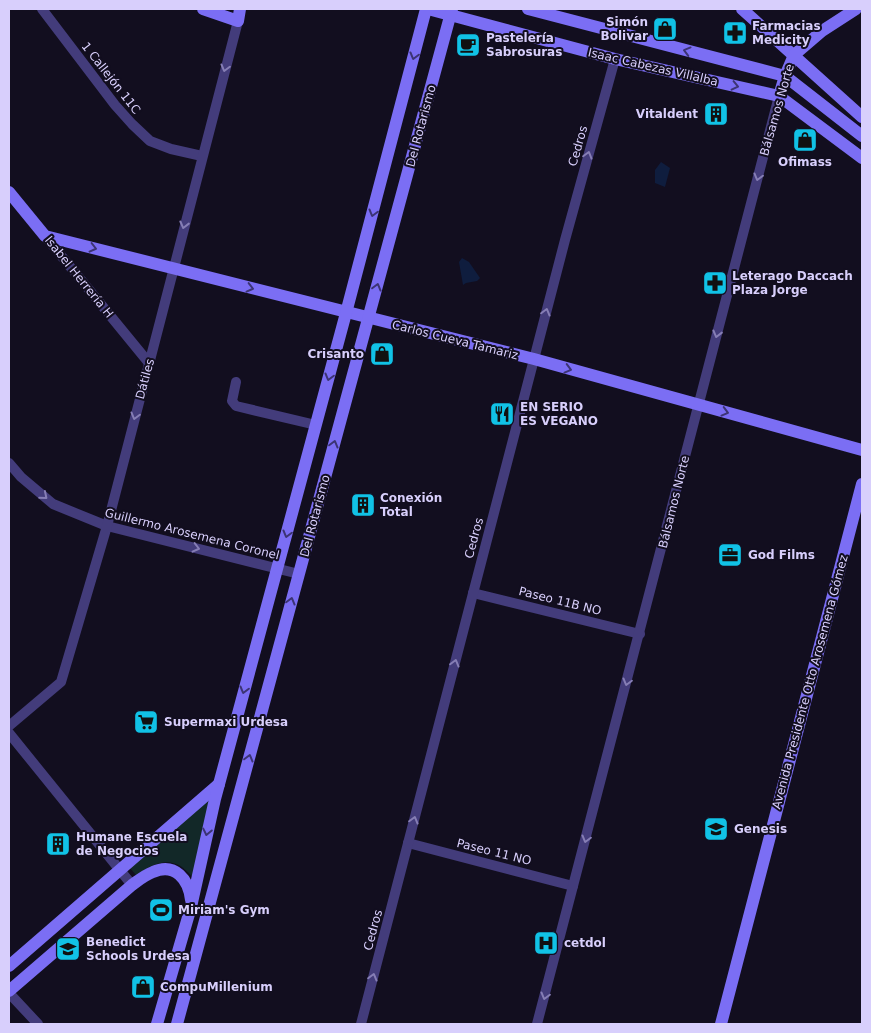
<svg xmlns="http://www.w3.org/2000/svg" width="871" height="1033" viewBox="0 0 871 1033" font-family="'DejaVu Sans',sans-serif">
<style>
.green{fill:#122828}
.water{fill:#0f1d3e}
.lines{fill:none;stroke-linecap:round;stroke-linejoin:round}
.street{stroke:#433c7b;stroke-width:10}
.secondary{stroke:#7b6ef4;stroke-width:12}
.oneway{stroke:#3c3474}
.oneway2{stroke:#867eb5}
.labels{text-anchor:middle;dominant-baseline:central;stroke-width:4;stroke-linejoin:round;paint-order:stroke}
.poi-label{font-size:12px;font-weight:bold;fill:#d8cffc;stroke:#120e1f;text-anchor:start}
.street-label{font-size:12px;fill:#d8cffc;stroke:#120e1f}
</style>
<rect width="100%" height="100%" fill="#120e1f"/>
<!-- green -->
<path class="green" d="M207,801L210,806L195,879C189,874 183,866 176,864C162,858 147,868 136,875L130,868Z"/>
<!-- water -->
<g class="water">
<polygon points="661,162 670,168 665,187 655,183 655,170"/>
<polygon points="462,258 469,262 480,278 477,281 466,283 463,285 459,262"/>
</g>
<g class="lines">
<!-- street -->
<g class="street">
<polyline points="42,9 115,105 132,124 150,141 171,149 202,156"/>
<polyline points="45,236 149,363"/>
<polyline points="236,382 232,401 236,406 316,425"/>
<polyline points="9,463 21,477 53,504 107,526 299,574"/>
<polyline points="473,593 640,634"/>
<polyline points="9,726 61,682 107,526 238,21"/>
<polyline points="9,733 132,885"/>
<polyline points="408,843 573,886"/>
<polyline points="9,993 38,1024"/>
<polyline points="361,1024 565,240 615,59"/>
<polyline points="537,1024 779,96"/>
</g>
<!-- secondary -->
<g class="secondary">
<polyline points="203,9 238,21 240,9"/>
<polyline points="428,9 615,59 779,96 862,158"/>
<polyline points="528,9 785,76 862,136"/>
<polyline points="742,9 862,117"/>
<polyline points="779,96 785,76 794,55 822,31 856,9"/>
<polyline points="9,192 45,236 534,359 862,450"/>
<polyline points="9,966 219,784"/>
<path d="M9,991L132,885C139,880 145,875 153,872C175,862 189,880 191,900"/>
<polyline points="157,1024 191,907 215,799 346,313 426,9"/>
<polyline points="177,1024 452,9"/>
<polyline points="721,1024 862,484"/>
</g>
</g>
<!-- one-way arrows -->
<defs><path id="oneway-chevron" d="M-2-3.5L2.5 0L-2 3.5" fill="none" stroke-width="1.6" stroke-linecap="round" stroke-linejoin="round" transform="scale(1.25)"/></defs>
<g class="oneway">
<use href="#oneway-chevron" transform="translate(687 51) rotate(-165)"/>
<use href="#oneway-chevron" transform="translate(414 56) rotate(105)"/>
<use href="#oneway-chevron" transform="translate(735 86) rotate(13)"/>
<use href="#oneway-chevron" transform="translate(373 213) rotate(105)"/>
<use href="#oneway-chevron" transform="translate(93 248) rotate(14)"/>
<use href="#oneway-chevron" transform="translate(377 287) rotate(-75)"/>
<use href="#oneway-chevron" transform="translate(250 288) rotate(14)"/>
<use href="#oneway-chevron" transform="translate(568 369) rotate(15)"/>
<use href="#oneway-chevron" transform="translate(329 377) rotate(105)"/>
<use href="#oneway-chevron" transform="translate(725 412) rotate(15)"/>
<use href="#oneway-chevron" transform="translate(334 444) rotate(-75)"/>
<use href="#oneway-chevron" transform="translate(287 534) rotate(105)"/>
<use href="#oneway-chevron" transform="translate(291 601) rotate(-75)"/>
<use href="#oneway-chevron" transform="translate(244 690) rotate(105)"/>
<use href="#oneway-chevron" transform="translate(249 758) rotate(-75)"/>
<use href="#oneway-chevron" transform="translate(207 832) rotate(102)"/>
</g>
<g class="oneway2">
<use href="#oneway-chevron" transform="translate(225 68) rotate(105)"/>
<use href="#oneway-chevron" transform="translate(588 155) rotate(-74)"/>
<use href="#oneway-chevron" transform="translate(758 177) rotate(105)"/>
<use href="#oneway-chevron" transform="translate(184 225) rotate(104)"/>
<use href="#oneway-chevron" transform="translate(546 312) rotate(-75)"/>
<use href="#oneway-chevron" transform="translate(717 334) rotate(104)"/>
<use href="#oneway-chevron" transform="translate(135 416) rotate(105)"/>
<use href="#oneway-chevron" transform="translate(44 496) rotate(40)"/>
<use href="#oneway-chevron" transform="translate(196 548) rotate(14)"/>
<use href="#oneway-chevron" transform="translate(455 663) rotate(-75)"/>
<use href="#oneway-chevron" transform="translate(627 682) rotate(105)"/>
<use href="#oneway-chevron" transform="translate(414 820) rotate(-75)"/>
<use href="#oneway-chevron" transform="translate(586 839) rotate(105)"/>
<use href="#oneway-chevron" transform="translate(373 977) rotate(-75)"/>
<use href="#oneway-chevron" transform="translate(545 996) rotate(105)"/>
</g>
<!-- icons -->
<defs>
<symbol id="shop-square" viewBox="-11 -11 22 22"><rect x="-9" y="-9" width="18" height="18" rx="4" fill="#11c2e6" stroke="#120e1f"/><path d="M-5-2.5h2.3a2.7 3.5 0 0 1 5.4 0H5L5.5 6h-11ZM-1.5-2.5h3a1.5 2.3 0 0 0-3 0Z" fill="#111"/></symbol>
<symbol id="pharmacy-square" viewBox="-11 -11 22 22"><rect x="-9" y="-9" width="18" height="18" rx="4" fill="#11c2e6" stroke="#120e1f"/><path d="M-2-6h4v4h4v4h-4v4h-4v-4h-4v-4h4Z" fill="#111"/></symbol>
<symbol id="cafe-square" viewBox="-11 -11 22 22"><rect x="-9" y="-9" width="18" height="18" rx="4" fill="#11c2e6" stroke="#120e1f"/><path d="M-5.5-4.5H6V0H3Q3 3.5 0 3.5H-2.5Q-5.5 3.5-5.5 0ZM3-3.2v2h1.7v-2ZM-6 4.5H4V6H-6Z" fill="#111"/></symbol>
<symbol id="building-square" viewBox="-11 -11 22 22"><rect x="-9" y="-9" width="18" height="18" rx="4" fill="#11c2e6" stroke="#120e1f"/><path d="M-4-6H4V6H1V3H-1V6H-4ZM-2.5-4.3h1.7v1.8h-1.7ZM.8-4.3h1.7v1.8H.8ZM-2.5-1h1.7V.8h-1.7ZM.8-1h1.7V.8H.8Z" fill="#111"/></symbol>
<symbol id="restaurant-square" viewBox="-11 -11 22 22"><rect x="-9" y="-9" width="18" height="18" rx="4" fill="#11c2e6" stroke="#120e1f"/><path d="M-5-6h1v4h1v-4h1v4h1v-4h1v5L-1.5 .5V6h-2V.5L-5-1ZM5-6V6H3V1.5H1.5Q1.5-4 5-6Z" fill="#111"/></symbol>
<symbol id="office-square" viewBox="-11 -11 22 22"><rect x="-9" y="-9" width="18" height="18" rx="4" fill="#11c2e6" stroke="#120e1f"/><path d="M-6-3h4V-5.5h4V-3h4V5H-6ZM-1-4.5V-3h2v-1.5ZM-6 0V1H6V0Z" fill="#111"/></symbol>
<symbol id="supermarket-square" viewBox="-11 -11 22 22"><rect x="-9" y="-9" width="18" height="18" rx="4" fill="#11c2e6" stroke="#120e1f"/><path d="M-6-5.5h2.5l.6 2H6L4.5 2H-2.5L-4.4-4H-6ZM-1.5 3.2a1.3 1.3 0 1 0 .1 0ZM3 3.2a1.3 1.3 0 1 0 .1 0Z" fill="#111"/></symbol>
<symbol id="school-square" viewBox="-11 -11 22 22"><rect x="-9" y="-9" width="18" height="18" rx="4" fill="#11c2e6" stroke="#120e1f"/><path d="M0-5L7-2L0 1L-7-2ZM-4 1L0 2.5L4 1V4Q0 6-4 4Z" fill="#111"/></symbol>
<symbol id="stadium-square" viewBox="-11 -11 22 22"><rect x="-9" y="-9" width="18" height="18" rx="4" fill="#11c2e6" stroke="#120e1f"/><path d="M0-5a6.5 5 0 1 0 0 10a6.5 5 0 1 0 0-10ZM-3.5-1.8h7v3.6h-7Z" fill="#111"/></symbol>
<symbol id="hospital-square" viewBox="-11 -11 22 22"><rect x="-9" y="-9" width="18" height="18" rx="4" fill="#11c2e6" stroke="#120e1f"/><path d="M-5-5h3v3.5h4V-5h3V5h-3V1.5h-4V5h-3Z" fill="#111"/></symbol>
</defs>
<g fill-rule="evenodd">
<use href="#shop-square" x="651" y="15" width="28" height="28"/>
<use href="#pharmacy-square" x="721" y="19" width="28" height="28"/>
<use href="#cafe-square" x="454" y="31" width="28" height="28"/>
<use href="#building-square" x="702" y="100" width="28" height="28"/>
<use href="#shop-square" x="791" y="126" width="28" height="28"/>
<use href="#pharmacy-square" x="701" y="269" width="28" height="28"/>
<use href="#shop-square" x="368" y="340" width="28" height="28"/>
<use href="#restaurant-square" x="488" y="400" width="28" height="28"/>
<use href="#building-square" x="349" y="491" width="28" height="28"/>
<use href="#office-square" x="716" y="541" width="28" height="28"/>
<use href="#supermarket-square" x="132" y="708" width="28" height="28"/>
<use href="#school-square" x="702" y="815" width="28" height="28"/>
<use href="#building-square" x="44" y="830" width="28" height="28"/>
<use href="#stadium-square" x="147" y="896" width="28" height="28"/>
<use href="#hospital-square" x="532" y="929" width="28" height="28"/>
<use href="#school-square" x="54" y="935" width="28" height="28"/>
<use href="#shop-square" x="129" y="973" width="28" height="28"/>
</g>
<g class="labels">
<!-- poi labels -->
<g class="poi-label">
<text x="648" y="22" text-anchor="end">Simón<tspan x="648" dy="14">Bolivar</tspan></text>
<text x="752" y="26">Farmacias<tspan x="752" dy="14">Medicity</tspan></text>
<text x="486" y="38">Pastelería<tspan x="486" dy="14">Sabrosuras</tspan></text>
<text x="698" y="114" text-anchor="end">Vitaldent</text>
<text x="805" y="162" text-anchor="middle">Ofimass</text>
<text x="732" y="276">Leterago Daccach<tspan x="732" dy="14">Plaza Jorge</tspan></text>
<text x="364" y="354" text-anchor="end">Crisanto</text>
<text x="520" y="407">EN SERIO<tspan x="520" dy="14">ES VEGANO</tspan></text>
<text x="380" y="498">Conexión<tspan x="380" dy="14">Total</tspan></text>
<text x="748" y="555">God Films</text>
<text x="164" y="722">Supermaxi Urdesa</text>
<text x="734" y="829">Genesis</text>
<text x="76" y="837">Humane Escuela<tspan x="76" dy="14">de Negocios</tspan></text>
<text x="178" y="910">Miriam's Gym</text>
<text x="86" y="942">Benedict<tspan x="86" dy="14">Schools Urdesa</tspan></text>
<text x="564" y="943">cetdol</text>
<text x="160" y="987">CompuMillenium</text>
</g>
<!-- street labels -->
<g class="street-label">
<text transform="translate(653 67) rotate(13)">Isaac Cabezas Villalba</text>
<text transform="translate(111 78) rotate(52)">1 Callejón 11C</text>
<text transform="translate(777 110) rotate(-74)">Bálsamos Norte</text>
<text transform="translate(421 126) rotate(-75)">Del Rotarismo</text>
<text transform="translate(578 146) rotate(-74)">Cedros</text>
<text transform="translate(79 277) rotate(51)">Isabel Herrería H</text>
<text transform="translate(455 340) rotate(14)">Carlos Cueva Tamariz</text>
<text transform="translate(145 379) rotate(-75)">Dátiles</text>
<text transform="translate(674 502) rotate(-76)">Bálsamos Norte</text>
<text transform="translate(315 516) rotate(-75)">Del Rotarismo</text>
<text transform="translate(192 534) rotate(14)">Guillermo Arosemena Coronel</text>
<text transform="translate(474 538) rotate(-75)">Cedros</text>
<text transform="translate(560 601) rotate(14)">Paseo 11B NO</text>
<text transform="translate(810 682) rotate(-75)">Avenida Presidente Otto Arosemena Gómez</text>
<text transform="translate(494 852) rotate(14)">Paseo 11 NO</text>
<text transform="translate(373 930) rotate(-75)">Cedros</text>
</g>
</g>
<!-- border -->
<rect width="871" height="1033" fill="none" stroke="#d8cffc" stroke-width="20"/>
</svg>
